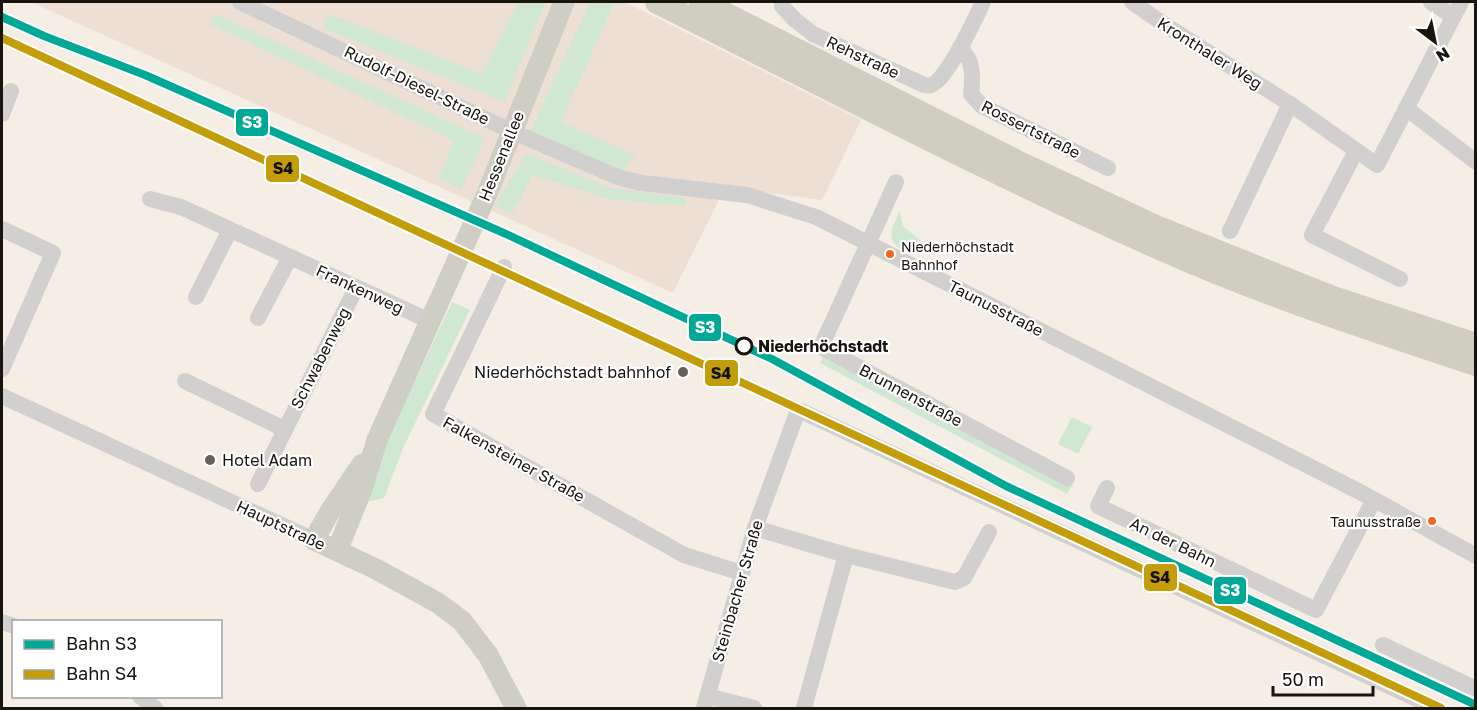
<svg xmlns="http://www.w3.org/2000/svg" width="1477" height="710" viewBox="0 0 1477 710" font-family="'Golos Text',sans-serif">
<style>
.industrial{fill:#eddfd4}
.green{fill:#d0e8d2}
.lines{fill:none;stroke-linecap:round;stroke-linejoin:round}
.minor{stroke:#d1d0ce;stroke-width:16}
.major{stroke:#cfcec4;stroke-width:21}
.highway{stroke:#d0cdc1;stroke-width:24}
.rail-1-casing{stroke:#fff;stroke-width:12}
.rail-2-casing{stroke:#fff;stroke-width:12}
.rail-1{stroke:#00a896;stroke-width:8}
.rail-2{stroke:#c49d0a;stroke-width:8}
.bus-dot{fill:#f26522;stroke:#fff;stroke-width:2}
.stop-dot{fill:#fff;stroke:#18140e;stroke-width:3}
.poi-dot{fill:#656059;stroke:#fff;stroke-width:2}
.labels{text-anchor:middle;dominant-baseline:central;stroke-width:4.5;stroke-linejoin:round;paint-order:stroke}
.bus-label{font-size:14px;fill:#18140e;stroke:#fff;text-anchor:start}
.street-label{font-size:16px;fill:#18140e;stroke:#fff}
.stop-label{font-size:16px;font-weight:bold;fill:#18140e;stroke:#fff;text-anchor:start}
.poi-label{font-size:16px;fill:#18140e;stroke:#fff;text-anchor:end}
.line-badge{stroke:#fff;stroke-width:2}
.badge-label{font-size:16px;text-anchor:middle;font-weight:bold;fill:#fff}
.pale-badge-label{font-size:16px;text-anchor:middle;font-weight:bold;fill:#111}
</style>
<rect width="100%" height="100%" fill="#f4eee4"/>
<!-- industrial -->
<polygon class="industrial" points="31,2 625,2 861,120 822,200 725,187 673,293"/>
<!-- green -->
<g class="green">
<polygon points="518,2 546,2 504,102 323,28 330,14 482,74"/>
<polygon points="590,2 607,2 614,4 561,122 635,155 623,171 530,132"/>
<polygon points="215,14 485,138 461,189 438,179 454,141 210,24"/>
<polygon points="526,153 611,188 685,198 685,206 608,199 533,175 512,214 495,206"/>
<path d="M900,211L903,226L920,240L914,255C886,243 887,236 900,211Z"/>
<polygon points="452,302 470,310 403,448 384,498 367,502 386,443"/>
<polygon points="824,355 1073,485 1067,494 820,363"/>
<polygon points="1072,417 1092,427 1078,454 1058,444"/>
</g>
<g class="lines">
<!-- minor -->
<g class="minor">
<polyline points="240,2 511,131 620,178 642,183 747,195 816,217 1364,494 1476,556"/>
<polyline points="1132,2 1162,23 1290,104 1377,165 1461,2"/>
<polyline points="1431,2 1453,16"/>
<path d="M782,6L795,20L813,34L922,84C923,85 930,86 931,85C946,82 976,17 983,2"/>
<path d="M960,48C974,60 973,78 971,94L982,106L1108,168"/>
<polyline points="1406,108 1476,162"/>
<polyline points="2,114 11,91"/>
<polyline points="1356,151 1312,235 1400,279"/>
<polyline points="896,182 821,347 1067,478"/>
<polyline points="150,199 181,207 430,321"/>
<polyline points="2,229 53,253 2,369"/>
<polyline points="1230,231 1290,104"/>
<polyline points="504,267 433,414 684,555 742,573"/>
<polyline points="196,297 230,230"/>
<polyline points="258,318 290,257"/>
<polyline points="185,381 284,429"/>
<polyline points="2,396 314,540"/>
<polyline points="258,484 356,288"/>
<polyline points="1107,488 1098,506 1316,610 1374,500"/>
<polyline points="755,528 846,555 955,582 964,578 989,532"/>
<polyline points="2,622 14,626"/>
<polyline points="1383,645 1476,689"/>
<polyline points="140,696 155,708"/>
<polyline points="707,696 754,708"/>
<polyline points="704,708 755,528 797,413 801,411 1436,708"/>
<polyline points="804,708 846,555"/>
</g>
<!-- major -->
<g class="major">
<polyline points="362,464 329,513 314,540 376,569 438,603 462,621 488,655 516,708"/>
<polyline points="337,551 362,489 377,440 487,194 564,2"/>
</g>
<!-- highway -->
<g class="highway">
<path d="M657,2C822,84 984,170 1153,245C1257,292 1367,328 1476,364"/>
<polyline points="701,2 1017,162 1158,228 1330,297 1476,345"/>
</g>
<defs>
<polyline id="rail-1" points="2,17 44,36 145,75 506,234 772,359 1006,486 1476,705"/>
<polyline id="rail-2" points="2,38 1441,708"/>
</defs>
<!-- rail-1 casing -->
<use href="#rail-1" class="rail-1-casing"/>
<!-- rail-2 casing -->
<use href="#rail-2" class="rail-2-casing"/>
<!-- rail-1 -->
<use href="#rail-1" class="rail-1"/>
<!-- rail-2 -->
<use href="#rail-2" class="rail-2"/>
</g>
<!-- markers -->
<g class="bus-dot">
<circle cx="890" cy="254" r="5"/>
<circle cx="1432" cy="521" r="5"/>
</g>
<circle class="stop-dot" cx="744" cy="346" r="8"/>
<g class="poi-dot">
<circle cx="683" cy="372" r="6"/>
<circle cx="210" cy="460" r="6"/>
</g>
<g class="labels">
<!-- bus labels -->
<g class="bus-label">
<text x="901" y="246">Niederhöchstadt<tspan x="901" dy="18">Bahnhof</tspan></text>
<text x="1421" y="521" text-anchor="end">Taunusstraße</text>
</g>
<!-- street labels -->
<g class="street-label">
<text transform="translate(1210 53) rotate(32)">Kronthaler Weg</text>
<text transform="translate(863 57) rotate(25)">Rehstraße</text>
<text transform="translate(417 85) rotate(26)">Rudolf-Diesel-Straße</text>
<text transform="translate(1031 129) rotate(27)">Rossertstraße</text>
<text transform="translate(501 156) rotate(-68)">Hessenallee</text>
<text transform="translate(360 289) rotate(25)">Frankenweg</text>
<text transform="translate(996 308) rotate(27)">Taunusstraße</text>
<text transform="translate(320 358) rotate(-63)">Schwabenweg</text>
<text transform="translate(911 395) rotate(28)">Brunnenstraße</text>
<text transform="translate(514 459) rotate(29)">Falkensteiner Straße</text>
<text transform="translate(281 525) rotate(25)">Hauptstraße</text>
<text transform="translate(1173 542) rotate(26)">An der Bahn</text>
<text transform="translate(737 591) rotate(-74)">Steinbacher Straße</text>
</g>
<!-- stop labels -->
<g class="stop-label">
<text x="758" y="346">Niederhöchstadt</text>
</g>
<!-- poi labels -->
<g class="poi-label">
<text x="671" y="372">Niederhöchstadt bahnhof</text>
<text x="222" y="460" text-anchor="start">Hotel Adam</text>
</g>
</g>
<g class="line-badge">
<rect x="235" y="108" width="34" height="29" rx="6" fill="#00a896"/>
<rect x="265" y="154" width="35" height="29" rx="6" fill="#c49d0a"/>
<rect x="688" y="313" width="34" height="29" rx="6" fill="#00a896"/>
<rect x="704" y="359" width="35" height="28" rx="6" fill="#c49d0a"/>
<rect x="1143" y="563" width="35" height="29" rx="6" fill="#c49d0a"/>
<rect x="1213" y="576" width="34" height="29" rx="6" fill="#00a896"/>
</g>
<g class="badge-label">
<text x="252" y="128">S3</text>
<text x="705" y="333">S3</text>
<text x="1230" y="596">S3</text>
</g>
<g class="pale-badge-label">
<text x="283" y="174">S4</text>
<text x="721" y="379">S4</text>
<text x="1160" y="583">S4</text>
</g>
<!-- border -->
<rect width="1477" height="710" fill="none" stroke="#18140e" stroke-width="6"/>
<!-- legend -->
<rect x="12" y="620" width="210" height="78" fill="#ffffff" stroke="#a3a19f" stroke-width="1.5"/>
<rect x="24" y="640" width="30" height="9" fill="#00a896" stroke="#a3a19f" stroke-width="1.5"/>
<text x="66" y="650" font-size="18" fill="#18140e">Bahn S3</text>
<rect x="24" y="670" width="30" height="9" fill="#c49d0a" stroke="#a3a19f" stroke-width="1.5"/>
<text x="66" y="680" font-size="18" fill="#18140e">Bahn S4</text>
<!-- north arrow -->
<g transform="translate(1435 42) rotate(148)" stroke="#ffffff" stroke-width="4.5" paint-order="stroke">
<path d="M0-4.5L10 22L0 15L-10 22Z" fill="#18140e"/>
<text y="-9" font-size="16" font-weight="bold" text-anchor="middle" fill="#18140e">N</text>
</g>
<!-- scale -->
<path d="M1273 686v9h100v-9" fill="none" stroke="#18140e" stroke-width="3"/>
<text x="1282" y="686" font-size="18" fill="#18140e" stroke="#ffffff" stroke-width="4.5" paint-order="stroke">50 m</text>
</svg>
